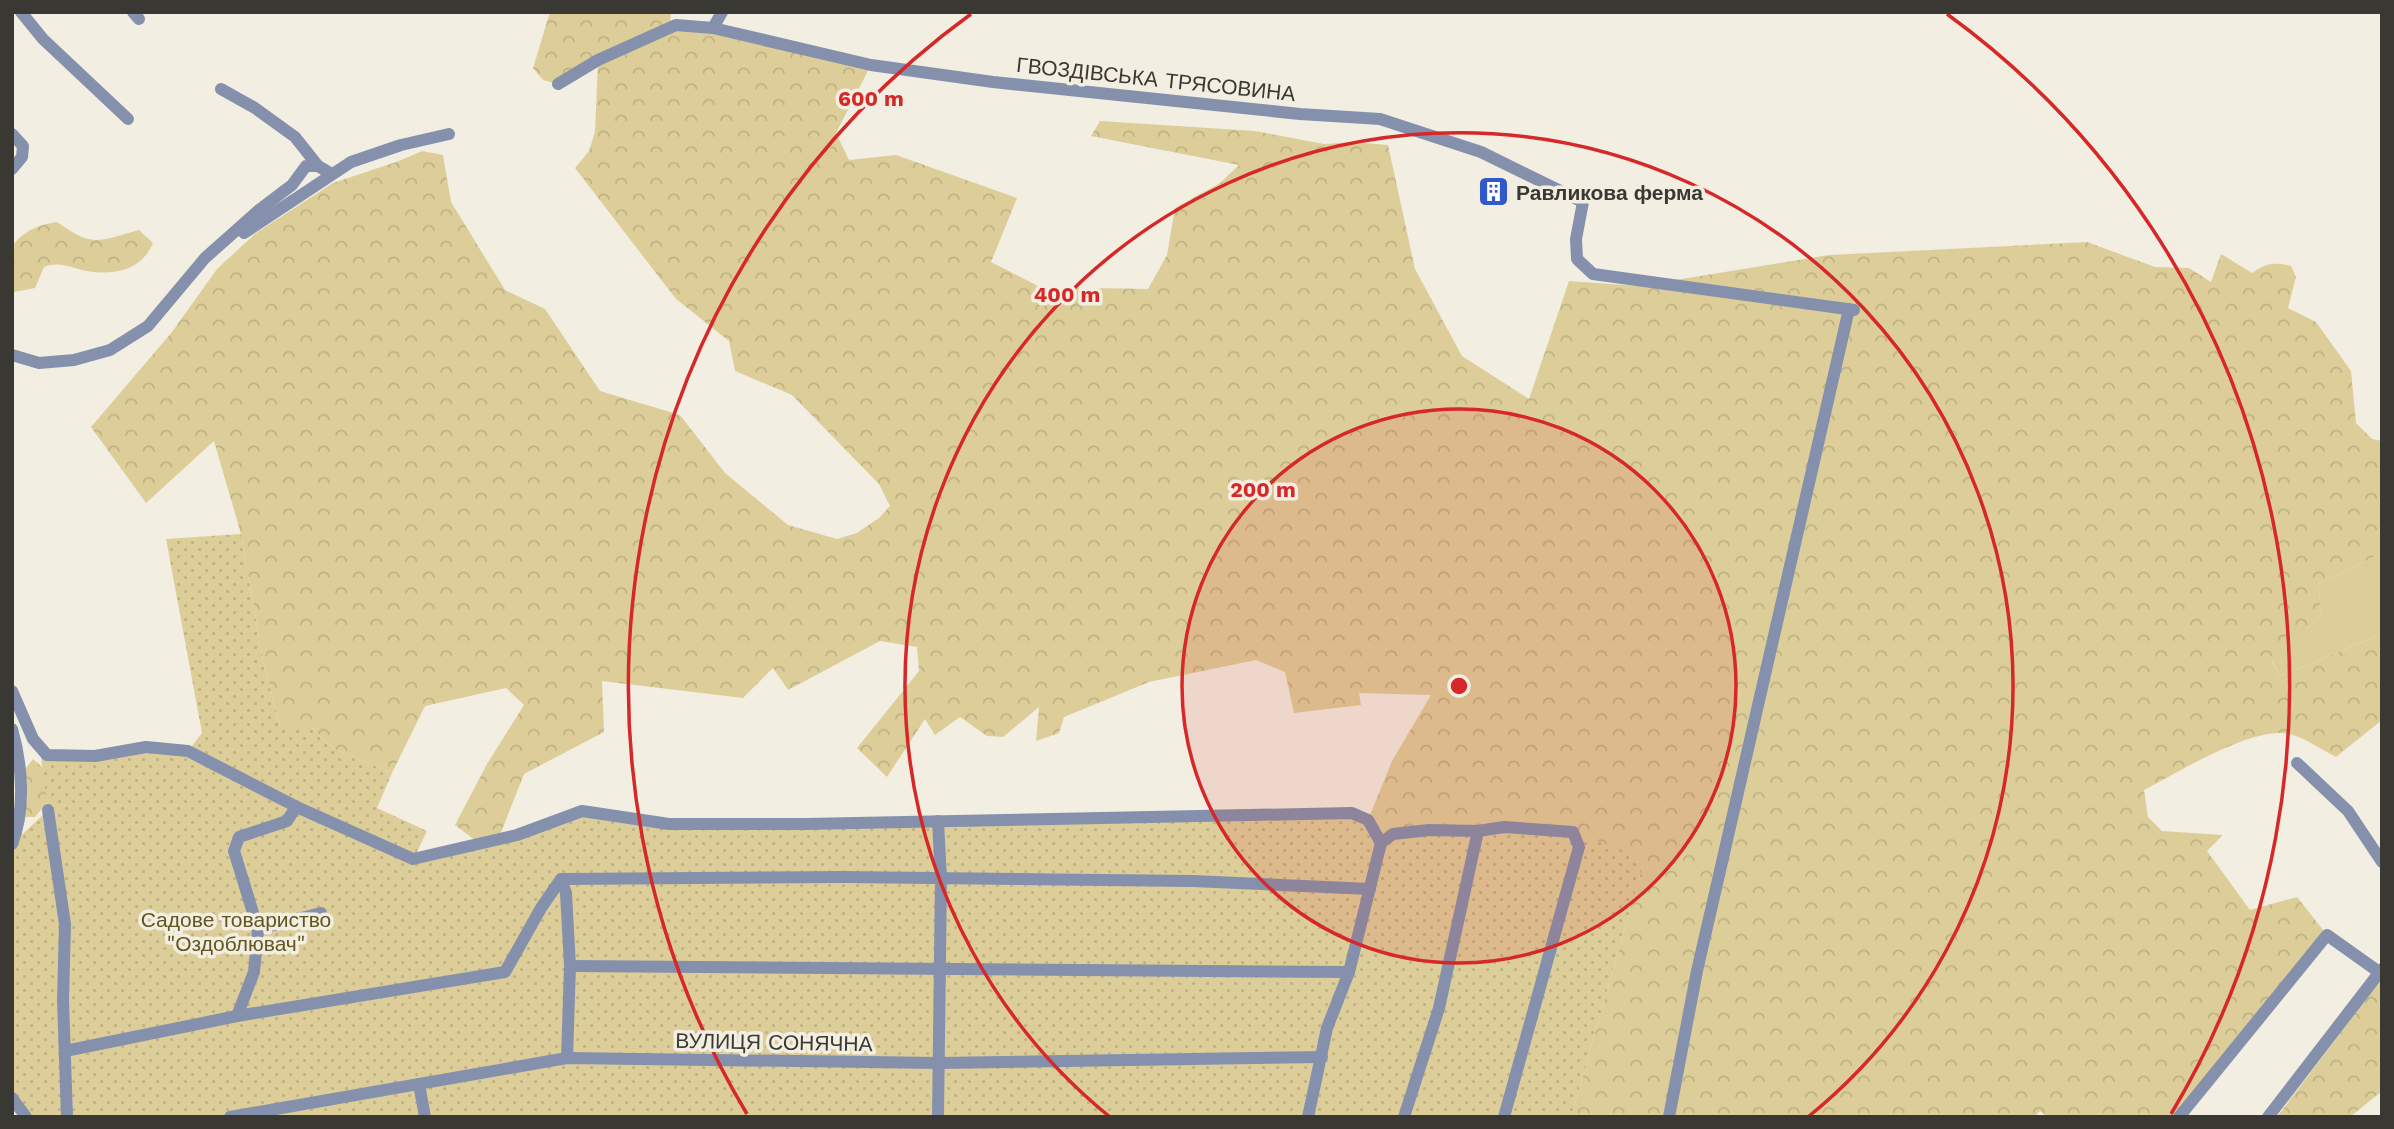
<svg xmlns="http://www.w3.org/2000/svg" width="2394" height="1129" viewBox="0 0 2394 1129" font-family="'Work Sans',sans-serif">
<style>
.grass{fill:#ddce99}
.forest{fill:url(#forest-crowns)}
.garden{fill:url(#garden-dots)}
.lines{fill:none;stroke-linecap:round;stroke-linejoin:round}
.minor{stroke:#8591ac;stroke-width:12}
.ring{fill:none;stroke:#d62828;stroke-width:3.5}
.labels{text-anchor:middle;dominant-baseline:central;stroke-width:7;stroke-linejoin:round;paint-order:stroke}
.street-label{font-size:21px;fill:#393832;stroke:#f2eee1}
.poi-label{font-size:21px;font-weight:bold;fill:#393832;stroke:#f2eee1;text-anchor:start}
.park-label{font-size:21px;fill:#625520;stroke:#f2eee1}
.centre{fill:#d62828;stroke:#f2eee1;stroke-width:3.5}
.ring-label{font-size:21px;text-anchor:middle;font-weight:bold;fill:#d62828;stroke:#f2eee1;stroke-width:7;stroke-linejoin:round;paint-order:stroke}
</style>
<defs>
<pattern id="forest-crowns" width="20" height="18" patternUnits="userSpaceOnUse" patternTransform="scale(1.75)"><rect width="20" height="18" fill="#ddce99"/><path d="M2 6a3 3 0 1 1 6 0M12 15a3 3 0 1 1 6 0" fill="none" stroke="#beb284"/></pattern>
<pattern id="garden-dots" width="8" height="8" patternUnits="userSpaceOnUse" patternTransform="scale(1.75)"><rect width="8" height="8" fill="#ddce99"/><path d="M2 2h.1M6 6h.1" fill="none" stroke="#beb284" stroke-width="1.8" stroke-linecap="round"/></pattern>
</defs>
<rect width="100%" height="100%" fill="#f2eee1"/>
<!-- grass -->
<polygon class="grass" points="2382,553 2382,634 2280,676 2272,661 2322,615 2318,584"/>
<!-- forest -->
<g class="forest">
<path d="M550,12H671L670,26L676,25L871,65L836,133L849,160L896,155L1017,198L991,262L1040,287L1148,289L1167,255L1175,208L1220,183L1239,165L1091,136L1100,121L1255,131L1324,144L1353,142L1388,145L1415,269L1462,356L1529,399L1569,281L1639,286L1829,255L2087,242L2155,267L2189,268L2211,282L2221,254L2252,273C2266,263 2274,262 2291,266L2296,277L2288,308L2316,322L2351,371L2356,423L2372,439L2382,441V553L2318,584L2322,615L2272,662L2280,676L2382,634V720L2336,757C2322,750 2308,740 2293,735C2258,722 2177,773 2144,790L2148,817L2162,831L2223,835L2207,851L2250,910L2297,897L2327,935L2179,1117H2047L2040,1111L2034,1117H1571L1643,865L1381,843L1368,820L1392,761L1431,695L1359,693L1361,705L1294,713L1285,672L1256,660L1149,682L1064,717L1059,733L1036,741L1039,707L1003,737L987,736L960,717L935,735L925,719L887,777L857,748L919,671L917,647L880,641L788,690L773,668L743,698L602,681L604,732L524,774L498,840L480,844L455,825L487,764L524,705L506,688L425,706L392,773L334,749L310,726H280L263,661L241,534L214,441L146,503L91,427L172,332L217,269L256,233L333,183L399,161L422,151L443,155L451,202L505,290L545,309L600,391L680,415L725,473L788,525L837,539L857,533L879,518L890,506L879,484L792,395L735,371L729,341L676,299L575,168L589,151L595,132L598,61L558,84L543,80L533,68Z"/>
<path d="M57,222C93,248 99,241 139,230L153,243C142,269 119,274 93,272C75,270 61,260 44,267L35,288L14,292L12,246C25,230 38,225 57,222Z"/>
<polygon points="33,759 49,773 51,798 35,817 25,817 24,771"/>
<polygon points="2382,978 2382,1091 2350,1117 2277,1117"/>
</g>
<!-- garden -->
<polygon class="garden" points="241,534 263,661 280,726 310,726 334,749 392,773 377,808 427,831 414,858 582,811 669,824 1352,813 1368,820 1381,843 1393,834 1573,832 1633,854 1643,865 1571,1117 26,1117 12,1098 12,844 48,810 40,750 47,755 146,747 188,751 202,733 166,539"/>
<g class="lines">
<!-- minor -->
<g class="minor">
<polyline points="21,12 43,39 128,119"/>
<polyline points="133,12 139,19"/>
<polyline points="713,28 722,12"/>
<polyline points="558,84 598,60 676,25 713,28 871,65 993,82 1300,114 1380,119 1481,152 1583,202 1576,239 1577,259 1593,274 1854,310"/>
<polyline points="221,89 255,108 295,137 318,166"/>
<polyline points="12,134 23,146 22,157 12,169"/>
<polyline points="244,233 351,162 401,145 449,134"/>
<polyline points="12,355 39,363 74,360 110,350 148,326 205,258 259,210 292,185 306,166 318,166 330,173"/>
<polyline points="12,691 33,739 47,755 95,756 146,747 188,751 299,808 413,859 517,835 582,811 669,824 806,824 1352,813 1368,820 1381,843 1349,972 1327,1028 1308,1117"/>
<path d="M12,729C22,764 26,809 12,844"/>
<polyline points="2297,763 2348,811 2382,862"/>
<polyline points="48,810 65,924 63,1000 67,1117"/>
<polyline points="1381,843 1393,834 1429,830 1478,831 1504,827 1573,832 1579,847 1504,1117"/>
<polyline points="561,879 566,893 570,966 567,1058"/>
<polyline points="258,929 321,913"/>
<polyline points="570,966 1349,972"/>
<polyline points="237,1016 254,972 258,929 234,851 239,837 287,821 296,807"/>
<polyline points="65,1051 237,1016 505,972 541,908 561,879 844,877 1193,881 1370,889"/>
<polyline points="419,1084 425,1117"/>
<polyline points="12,1098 26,1117"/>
<polyline points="230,1117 567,1058 939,1063 1322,1057"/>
<polyline points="938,1117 941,878 938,821"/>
<polyline points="1404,1117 1439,1008 1478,831"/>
<polyline points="1669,1117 1697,971 1849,309"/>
<polyline points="2179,1117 2327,935 2379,972"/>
<polyline points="2268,1117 2382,969"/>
</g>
</g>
<!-- distance rings -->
<circle cx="1459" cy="686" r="277" fill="#d62828" fill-opacity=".12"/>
<g class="ring">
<circle cx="1459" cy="686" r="277"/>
<path d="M1110 1117A554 554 0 1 1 1808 1117"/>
<path d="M747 1114A831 831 0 0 1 971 14M1947 14A831 831 0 0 1 2171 1114"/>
</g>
<!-- icons -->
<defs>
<symbol id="building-square" viewBox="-11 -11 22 22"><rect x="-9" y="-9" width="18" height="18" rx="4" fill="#3159c9" stroke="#f2eee1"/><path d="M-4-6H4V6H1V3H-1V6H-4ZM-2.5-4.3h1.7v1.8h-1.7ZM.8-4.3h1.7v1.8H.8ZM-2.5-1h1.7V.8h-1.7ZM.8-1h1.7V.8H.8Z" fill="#fff"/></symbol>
</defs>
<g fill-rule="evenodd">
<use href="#building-square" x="1476" y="174" width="35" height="35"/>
</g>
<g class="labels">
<!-- street labels -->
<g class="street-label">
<text transform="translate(1156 79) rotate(6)">ГВОЗДІВСЬКА ТРЯСОВИНА</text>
<text transform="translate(774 1042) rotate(1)">ВУЛИЦЯ СОНЯЧНА</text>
</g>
<!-- poi labels -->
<g class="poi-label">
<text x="1516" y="192">Равликова ферма</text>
</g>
<!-- park labels -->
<g class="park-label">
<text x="236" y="919">Садове товариство<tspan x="236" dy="24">"Оздоблювач"</tspan></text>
</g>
</g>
<circle cx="1459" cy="686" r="10" class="centre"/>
<g class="ring-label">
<text x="871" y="106">600 m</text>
<text x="1067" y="302">400 m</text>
<text x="1263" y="497">200 m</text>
</g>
<!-- border -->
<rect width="2394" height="1129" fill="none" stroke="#393832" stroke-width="28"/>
</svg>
